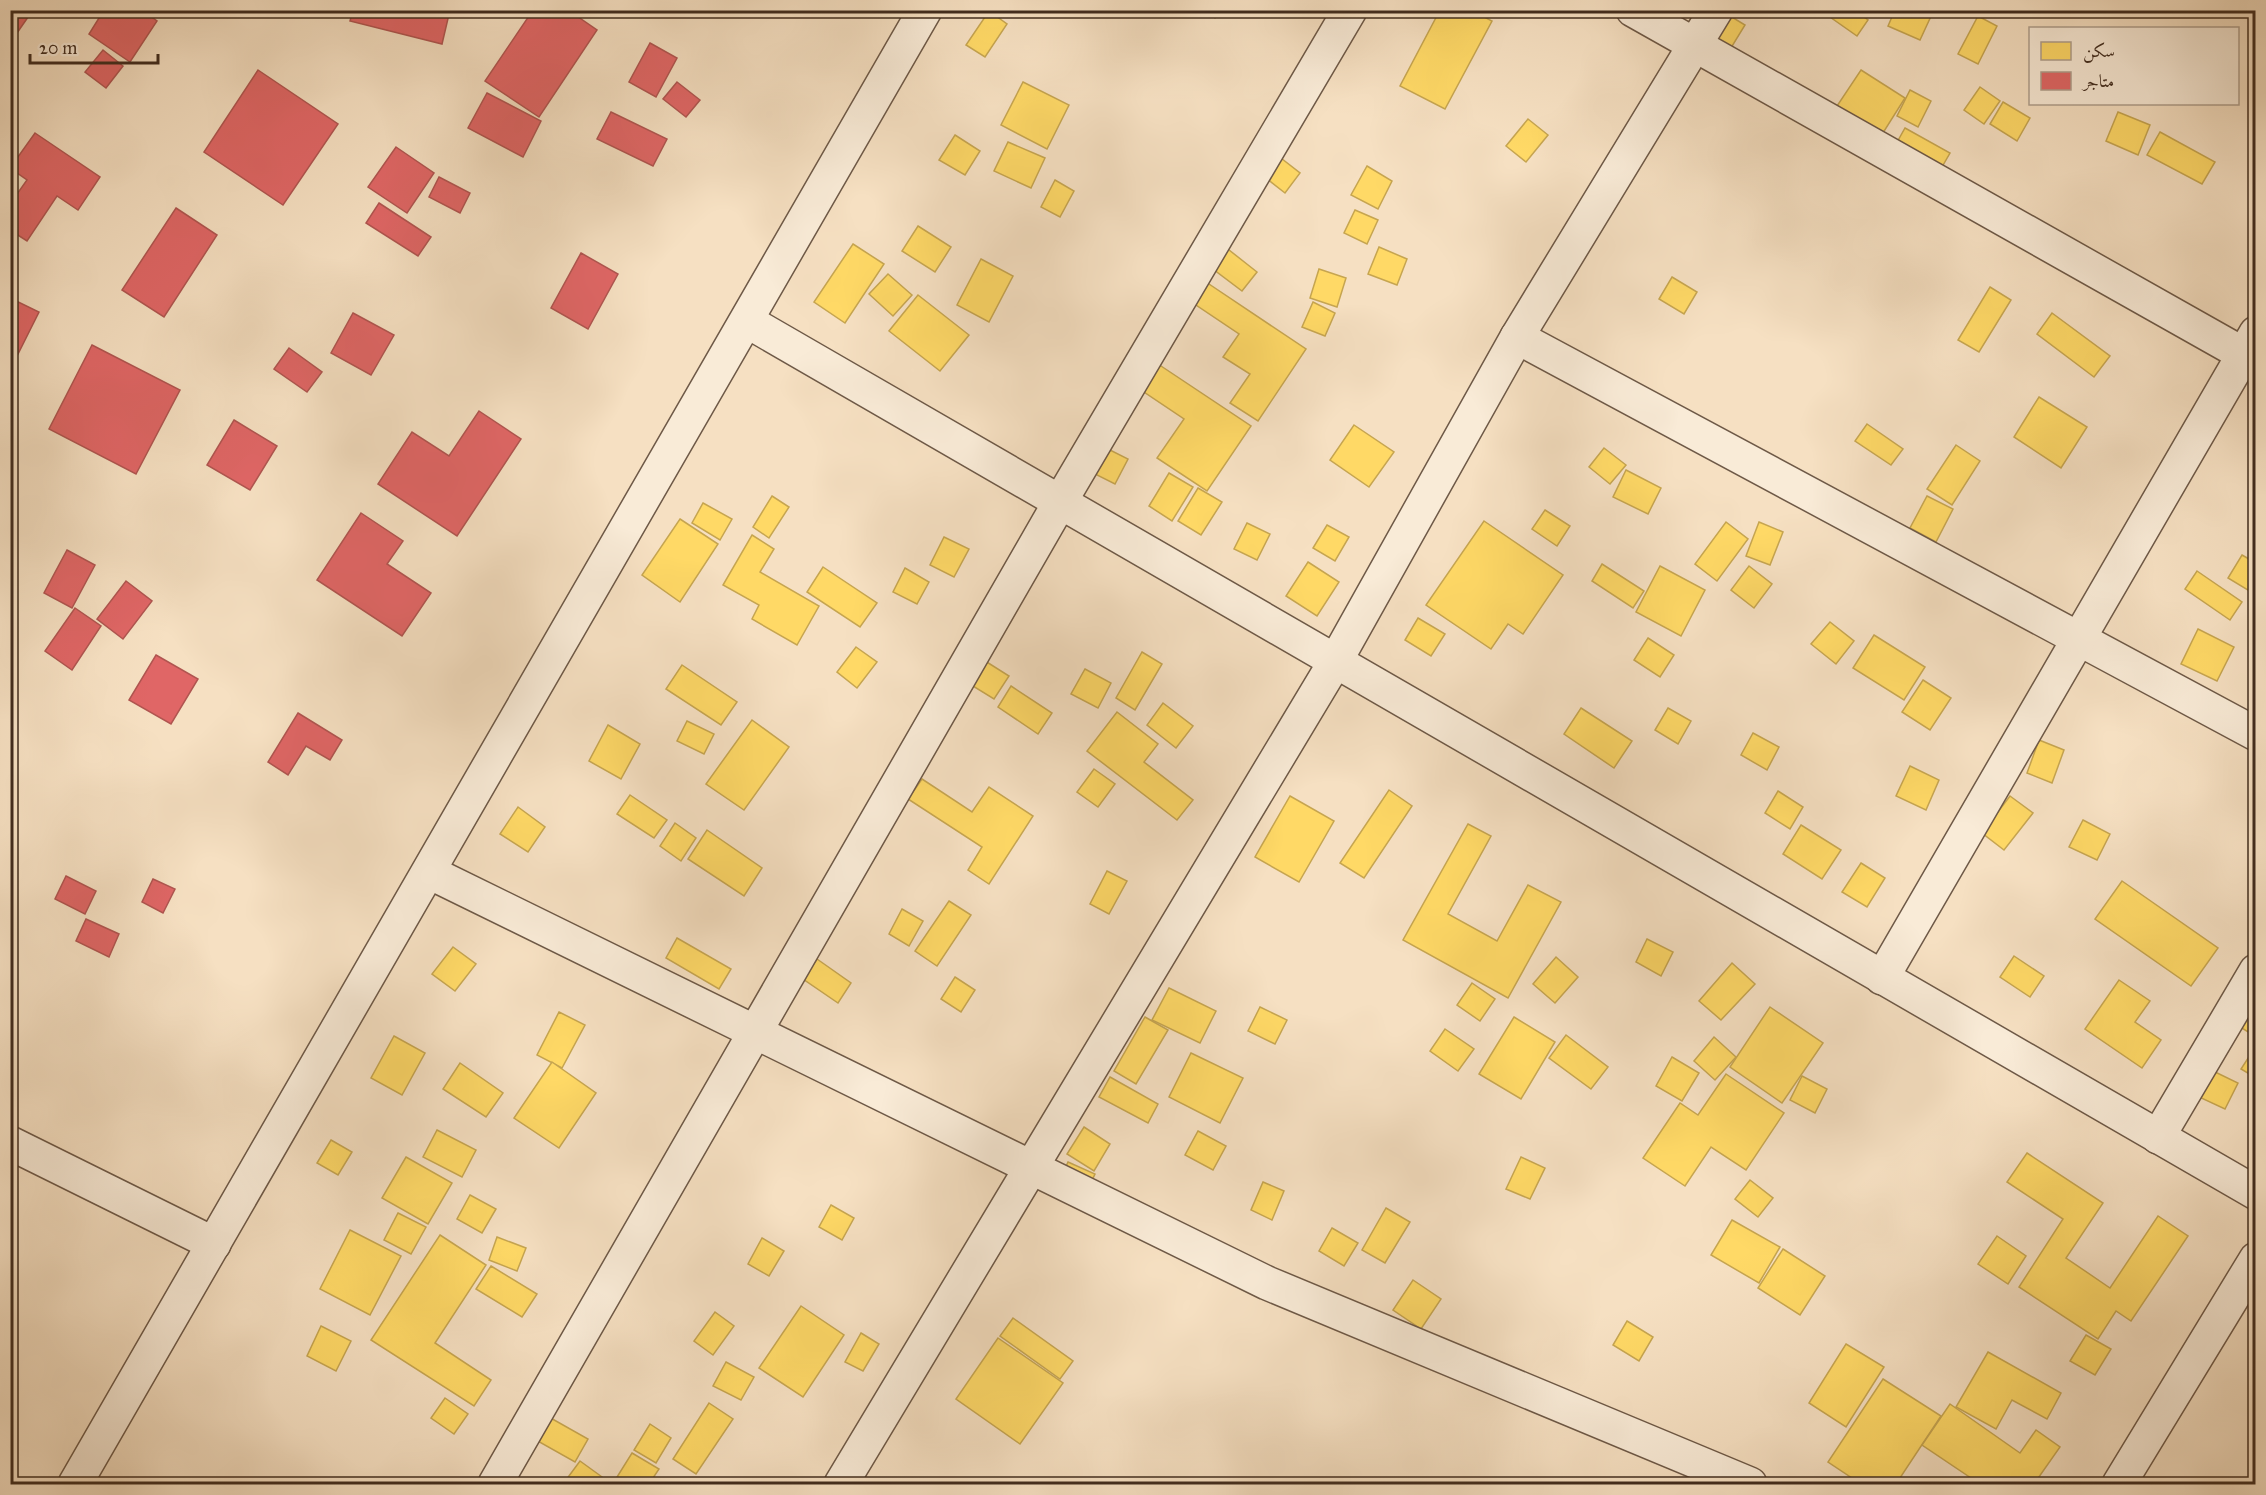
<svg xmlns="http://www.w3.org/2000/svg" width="2266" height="1495" viewBox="0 0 2266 1495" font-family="'IM FELL Great Primer',Amiri,serif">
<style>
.homes{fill:#ffd966;stroke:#c6a550;stroke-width:1.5}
.shops{fill:#e06666;stroke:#b05550;stroke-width:1.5}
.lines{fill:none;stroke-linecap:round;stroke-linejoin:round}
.minor-casing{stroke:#6e5947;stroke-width:36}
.minor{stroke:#f9ebd7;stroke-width:33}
</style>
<rect width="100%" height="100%" fill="#f6e0c2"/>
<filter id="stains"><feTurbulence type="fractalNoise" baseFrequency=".00333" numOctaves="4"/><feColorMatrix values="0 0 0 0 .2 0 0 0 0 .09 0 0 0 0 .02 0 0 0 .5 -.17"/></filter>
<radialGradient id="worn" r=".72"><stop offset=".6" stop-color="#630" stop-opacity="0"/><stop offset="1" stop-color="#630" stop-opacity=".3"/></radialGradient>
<!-- homes -->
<g class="homes">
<polygon points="1207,10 1222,10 1215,18"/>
<polygon points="1440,10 1471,10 1492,21 1445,109 1400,86"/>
<polygon points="1820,10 1855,10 1868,20 1857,36"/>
<polygon points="1895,10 1925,10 1932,14 1920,40 1888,26"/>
<polygon points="989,11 1007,24 985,57 966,45"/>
<polygon points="1722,11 1745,25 1723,61 1700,47"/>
<polygon points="1978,16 1997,26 1978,64 1958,54"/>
<polygon points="1861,70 1905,98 1876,144 1831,115"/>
<polygon points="1023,82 1069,105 1047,149 1001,125"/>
<polygon points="1980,87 2000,101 1984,124 1964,110"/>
<polygon points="1910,90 1931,101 1918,127 1897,116"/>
<polygon points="2003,102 2030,118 2017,141 1990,124"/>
<polygon points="2118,112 2150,125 2138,155 2106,141"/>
<polygon points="1528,119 1548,135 1526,162 1506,146"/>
<polygon points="1905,128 1950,153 1935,179 1891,153"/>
<polygon points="2160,132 2215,162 2202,184 2147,155"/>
<polygon points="955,135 980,151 965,175 939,160"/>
<polygon points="1008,142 1045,158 1031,188 994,171"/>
<polygon points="1277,155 1300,173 1285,193 1262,175"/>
<polygon points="1367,166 1392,181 1378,209 1351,195"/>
<polygon points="1055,180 1074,191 1060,217 1041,207"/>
<polygon points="1355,210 1378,220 1367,244 1344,233"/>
<polygon points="918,226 951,247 935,272 902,251"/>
<polygon points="853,244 884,264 845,323 814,302"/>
<polygon points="1224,246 1257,272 1242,291 1209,266"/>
<polygon points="1379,247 1407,259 1397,285 1368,274"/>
<polygon points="981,259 1013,276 989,322 957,305"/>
<polygon points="1319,269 1346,278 1337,307 1310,298"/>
<polygon points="888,274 912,295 893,316 869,294"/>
<polygon points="1672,277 1697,292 1684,314 1659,299"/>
<polygon points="1203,280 1306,349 1258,421 1230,403 1250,374 1223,357 1239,334 1190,301"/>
<polygon points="1990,287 2011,300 1979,352 1958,340"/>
<polygon points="918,295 969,335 940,371 889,331"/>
<polygon points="1313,302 1335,313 1325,336 1302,327"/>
<polygon points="2052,313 2110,356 2094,377 2037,334"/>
<polygon points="1155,362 1251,426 1207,491 1157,458 1184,419 1138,388"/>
<polygon points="2039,397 2087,427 2061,468 2014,437"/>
<polygon points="1867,424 1903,449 1891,465 1855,441"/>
<polygon points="1354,425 1394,452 1369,487 1330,460"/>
<polygon points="1956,445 1980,461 1952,505 1927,489"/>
<polygon points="1104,447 1128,459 1115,484 1091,472"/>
<polygon points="1604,448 1626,465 1610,484 1589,467"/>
<polygon points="1626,470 1661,488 1648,514 1613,497"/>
<polygon points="1169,473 1193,487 1172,521 1149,506"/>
<polygon points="1198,488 1222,502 1201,535 1178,521"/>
<polygon points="772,496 789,507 769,538 753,527"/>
<polygon points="1927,496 1953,509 1936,542 1910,528"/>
<polygon points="703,503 732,519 720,540 692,523"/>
<polygon points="1545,510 1570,526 1557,546 1532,529"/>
<polygon points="680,519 718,544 680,602 642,575"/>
<polygon points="1484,521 1563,575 1523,634 1508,624 1491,649 1426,605"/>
<polygon points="1726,522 1748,539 1717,581 1695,564"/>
<polygon points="1759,522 1783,532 1770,565 1746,556"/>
<polygon points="1247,523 1270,534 1257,560 1234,549"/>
<polygon points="1327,525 1349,537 1335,561 1313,548"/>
<polygon points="752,535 774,549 760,572 819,606 797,645 752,619 759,605 723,585"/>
<polygon points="944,537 969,549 954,577 930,565"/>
<polygon points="2242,555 2256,563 2256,595 2228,578"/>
<polygon points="1308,562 1339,582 1317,616 1286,596"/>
<polygon points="1602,564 1644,591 1633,608 1592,581"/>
<polygon points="1660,566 1705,590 1681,636 1636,612"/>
<polygon points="1749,566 1772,584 1754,608 1731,590"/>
<polygon points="823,567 877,603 860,627 807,592"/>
<polygon points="905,568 929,582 917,604 893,592"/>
<polygon points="2197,571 2242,602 2230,620 2185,589"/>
<polygon points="1418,618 1445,634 1431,656 1405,640"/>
<polygon points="1830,622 1854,641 1836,664 1811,644"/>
<polygon points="2198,629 2234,647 2217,681 2181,664"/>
<polygon points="1874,635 1925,667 1904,700 1853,668"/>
<polygon points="1648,638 1674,655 1660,677 1634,660"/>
<polygon points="856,647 877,662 857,688 837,672"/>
<polygon points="1142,652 1162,664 1135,710 1116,698"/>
<polygon points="982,659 1009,676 994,699 968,683"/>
<polygon points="682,665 737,702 721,725 666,689"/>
<polygon points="1085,669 1111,683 1098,708 1071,694"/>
<polygon points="1923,680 1951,698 1930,730 1902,712"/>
<polygon points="1011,686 1052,713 1038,734 998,707"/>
<polygon points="1163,703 1193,726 1176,748 1147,725"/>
<polygon points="1581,708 1632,741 1614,768 1564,734"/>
<polygon points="1668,708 1691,721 1678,744 1655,730"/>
<polygon points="1117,712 1158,744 1144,762 1193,800 1177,820 1087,751"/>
<polygon points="752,720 789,747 744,810 706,784"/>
<polygon points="687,721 714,734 704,754 677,741"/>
<polygon points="608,725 640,744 621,779 589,761"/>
<polygon points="1753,733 1779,747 1767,770 1741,755"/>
<polygon points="2039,740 2064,750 2052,783 2027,773"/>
<polygon points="1910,766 1939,780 1926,810 1896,796"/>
<polygon points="1094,769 1115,784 1098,807 1077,792"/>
<polygon points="922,779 972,812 989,787 1033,816 989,884 968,870 982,847 908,799"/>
<polygon points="1389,790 1412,806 1364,878 1340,863"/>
<polygon points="1778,791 1803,807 1790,829 1765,813"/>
<polygon points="630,795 667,820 654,838 617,814"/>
<polygon points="1290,796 1334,821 1299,882 1255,857"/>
<polygon points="2010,796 2033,813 2004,850 1982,833"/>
<polygon points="518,807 545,827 528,852 500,834"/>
<polygon points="2083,820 2110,834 2097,860 2069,847"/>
<polygon points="675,823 696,838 681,861 660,846"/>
<polygon points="1468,824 1491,836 1448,914 1497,941 1528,885 1561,902 1508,998 1403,940"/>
<polygon points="1801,825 1841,850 1822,879 1783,854"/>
<polygon points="707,830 762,868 744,896 688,859"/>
<polygon points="1861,863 1885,878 1867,907 1842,892"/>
<polygon points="1107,871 1127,881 1109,914 1090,904"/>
<polygon points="2122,881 2218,948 2191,986 2095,919"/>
<polygon points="949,901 971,915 937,966 915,951"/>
<polygon points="902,909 923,921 909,946 889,934"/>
<polygon points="677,938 731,969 719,989 666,958"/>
<polygon points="1647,939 1673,952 1661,976 1636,962"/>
<polygon points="453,947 476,964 455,991 432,974"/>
<polygon points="2014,956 2044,976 2030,997 2000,977"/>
<polygon points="1556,957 1578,977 1555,1003 1533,984"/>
<polygon points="817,959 851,983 838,1003 803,979"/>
<polygon points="1732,963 1755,984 1721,1020 1699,1001"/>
<polygon points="955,977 975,990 961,1012 941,999"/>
<polygon points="2119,980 2150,1001 2135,1022 2161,1040 2142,1068 2085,1029"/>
<polygon points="1472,983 1495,999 1480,1021 1457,1005"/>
<polygon points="1169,988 1216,1011 1200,1043 1152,1020"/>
<polygon points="2251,1004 2256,1007 2256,1037 2237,1025"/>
<polygon points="1260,1007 1287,1020 1275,1044 1248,1031"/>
<polygon points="1770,1007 1823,1043 1782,1103 1730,1067"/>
<polygon points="559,1012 585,1025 562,1068 537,1055"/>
<polygon points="1145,1017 1168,1030 1136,1084 1114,1071"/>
<polygon points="1514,1017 1555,1042 1521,1099 1479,1074"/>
<polygon points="1445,1029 1474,1049 1458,1071 1430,1051"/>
<polygon points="1566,1035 1608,1067 1591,1089 1549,1058"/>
<polygon points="394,1036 425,1053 402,1095 371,1078"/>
<polygon points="1714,1037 1736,1057 1715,1080 1694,1061"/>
<polygon points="2256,1046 2256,1078 2241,1069"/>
<polygon points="1191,1053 1243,1078 1220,1123 1169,1097"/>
<polygon points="1672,1057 1699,1073 1682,1101 1656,1086"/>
<polygon points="552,1062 596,1093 559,1148 514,1118"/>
<polygon points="460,1063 503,1093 486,1117 443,1089"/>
<polygon points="2211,1070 2238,1083 2225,1109 2199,1097"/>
<polygon points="1726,1074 1784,1113 1746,1170 1711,1147 1685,1186 1643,1158 1680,1103 1698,1115"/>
<polygon points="1802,1076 1827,1089 1815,1113 1790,1100"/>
<polygon points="1110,1077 1158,1104 1148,1123 1099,1097"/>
<polygon points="1084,1127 1110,1144 1094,1171 1067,1154"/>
<polygon points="437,1130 476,1150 462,1177 423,1157"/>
<polygon points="1198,1131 1226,1146 1213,1170 1185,1155"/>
<polygon points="331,1140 352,1152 338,1175 317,1163"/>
<polygon points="2027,1153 2103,1203 2066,1258 2110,1288 2158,1216 2188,1236 2131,1321 2116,1311 2098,1339 2019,1287 2063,1219 2007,1182"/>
<polygon points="406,1157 452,1183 428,1224 382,1198"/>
<polygon points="1521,1157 1545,1168 1530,1199 1506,1189"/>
<polygon points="1068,1162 1095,1174 1083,1199 1057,1187"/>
<polygon points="1750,1180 1773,1198 1758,1217 1735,1199"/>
<polygon points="1263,1182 1284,1191 1272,1220 1251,1210"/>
<polygon points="470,1195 496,1209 482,1233 457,1219"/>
<polygon points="831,1205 854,1218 842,1240 819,1227"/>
<polygon points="1386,1208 1410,1222 1385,1263 1362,1250"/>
<polygon points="398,1213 426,1227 411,1254 384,1240"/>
<polygon points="1732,1220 1780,1247 1759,1283 1711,1255"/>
<polygon points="1332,1228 1358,1243 1344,1266 1319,1251"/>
<polygon points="350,1230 401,1256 370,1315 320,1289"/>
<polygon points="440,1235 486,1265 435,1343 491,1380 474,1406 371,1340"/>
<polygon points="1997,1236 2026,1256 2008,1284 1978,1264"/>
<polygon points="497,1237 526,1248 517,1271 489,1260"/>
<polygon points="762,1238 784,1251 769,1276 748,1264"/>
<polygon points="1783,1249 1825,1276 1800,1315 1758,1288"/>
<polygon points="491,1266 537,1294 522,1317 476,1289"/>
<polygon points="1413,1280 1441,1299 1421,1329 1393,1310"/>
<polygon points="801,1306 844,1335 803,1397 759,1368"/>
<polygon points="715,1312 734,1326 713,1355 694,1341"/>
<polygon points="1013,1318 1073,1361 1060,1379 1000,1336"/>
<polygon points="1627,1321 1653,1337 1639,1361 1613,1345"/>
<polygon points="321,1326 351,1341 336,1371 307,1356"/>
<polygon points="861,1333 879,1344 863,1371 845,1362"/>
<polygon points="2086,1335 2111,1349 2095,1375 2070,1361"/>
<polygon points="998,1338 1063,1383 1020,1444 956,1399"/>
<polygon points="1846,1344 1884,1367 1846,1427 1809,1403"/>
<polygon points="1988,1352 2061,1393 2047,1419 2012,1400 1996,1429 1956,1407"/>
<polygon points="726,1362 754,1377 741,1400 713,1386"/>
<polygon points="1883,1379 1941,1416 1896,1484 1861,1484 1828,1462"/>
<polygon points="445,1398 468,1414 454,1434 431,1418"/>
<polygon points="709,1403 733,1419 696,1474 673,1459"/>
<polygon points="1950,1404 2020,1453 2036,1430 2060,1447 2034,1484 1980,1484 1922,1445"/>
<polygon points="540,1412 588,1439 575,1462 527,1435"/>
<polygon points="650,1424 671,1438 656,1463 634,1450"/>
<polygon points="632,1453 659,1469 649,1484 629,1484 617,1477"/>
<polygon points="580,1461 609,1482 607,1484 563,1484"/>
</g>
<!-- shops -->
<g class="shops">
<polygon points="10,10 33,10 10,43"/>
<polygon points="104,10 142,10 157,21 130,62 89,34"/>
<polygon points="353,10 450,10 442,44 350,21"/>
<polygon points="533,10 568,10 597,30 539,117 485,81"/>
<polygon points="650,43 677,58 656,97 629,82"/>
<polygon points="103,50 123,66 106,88 85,72"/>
<polygon points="258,70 338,124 283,205 204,152"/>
<polygon points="677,82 700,100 686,117 663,99"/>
<polygon points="487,93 541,121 523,157 468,128"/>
<polygon points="611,112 667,139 653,166 597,139"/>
<polygon points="35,133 100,177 78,210 57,196 27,241 10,230 10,204 27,180 10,168"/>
<polygon points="396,147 434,173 407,213 368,187"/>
<polygon points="439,177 470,193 460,213 429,197"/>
<polygon points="379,203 431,237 418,256 366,223"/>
<polygon points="176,208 217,235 164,317 122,290"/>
<polygon points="581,253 618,274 588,329 551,308"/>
<polygon points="10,298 39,312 17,356 10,353"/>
<polygon points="353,313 394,335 371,375 331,353"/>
<polygon points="92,345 180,390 136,474 49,429"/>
<polygon points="289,348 322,372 307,392 274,369"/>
<polygon points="479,411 521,439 457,536 378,484 412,432 449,456"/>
<polygon points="234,420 277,446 250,490 207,465"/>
<polygon points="361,513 403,541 387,564 431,593 402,636 317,580"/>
<polygon points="67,550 95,565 72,608 44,593"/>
<polygon points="126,581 152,601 123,639 97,619"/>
<polygon points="75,608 101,626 72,670 45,651"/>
<polygon points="156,655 198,679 171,724 129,700"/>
<polygon points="298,713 342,740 330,760 306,746 288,775 268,762"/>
<polygon points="66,876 96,891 85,914 55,899"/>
<polygon points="153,879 175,889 163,913 142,902"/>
<polygon points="86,919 119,934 109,957 76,941"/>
</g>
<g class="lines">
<defs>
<g id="minor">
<polyline points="1633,10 2243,354"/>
<polyline points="747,321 2256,1193"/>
<polyline points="1517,337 2256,734"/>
<polyline points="429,872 1267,1283 1750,1484"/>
<polyline points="1882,978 2256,333"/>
<polyline points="2158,1137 2256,971"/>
<polyline points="10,1143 214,1244"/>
<polyline points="75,1484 925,10"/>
<polyline points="495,1484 1060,502 1350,10"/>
<polyline points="841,1484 1335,662 1517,337 1716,10"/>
<polyline points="2119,1484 2256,1259"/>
</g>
</defs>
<!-- minor casing -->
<use href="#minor" class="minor-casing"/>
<!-- minor -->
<use href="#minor" class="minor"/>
</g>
<!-- margin -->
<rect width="2266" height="1495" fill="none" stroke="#f6e0c2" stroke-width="36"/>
<rect x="12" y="12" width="2242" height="1471" fill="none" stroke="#412c1e" stroke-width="3"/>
<rect x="18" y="18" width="2230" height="1459" fill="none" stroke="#412c1e" stroke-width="1.5"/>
<!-- legend -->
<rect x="2029" y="27" width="210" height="78" fill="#f9ebd7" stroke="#af9f8d" stroke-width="1.5"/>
<rect x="2041" y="42" width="30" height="18" fill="#ffd966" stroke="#af9f8d" stroke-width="1.5"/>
<text x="2083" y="57" font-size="18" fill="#412c1e">سكن</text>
<rect x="2041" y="72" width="30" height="18" fill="#e06666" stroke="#af9f8d" stroke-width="1.5"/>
<text x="2083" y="87" font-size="18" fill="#412c1e">متاجر</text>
<!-- scale -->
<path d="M30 54v9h128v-9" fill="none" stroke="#412c1e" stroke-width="3"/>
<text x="39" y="54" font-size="18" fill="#412c1e" stroke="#f9ebd7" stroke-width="4.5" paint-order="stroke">20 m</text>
<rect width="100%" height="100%" filter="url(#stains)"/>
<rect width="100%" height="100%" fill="url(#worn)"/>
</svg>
